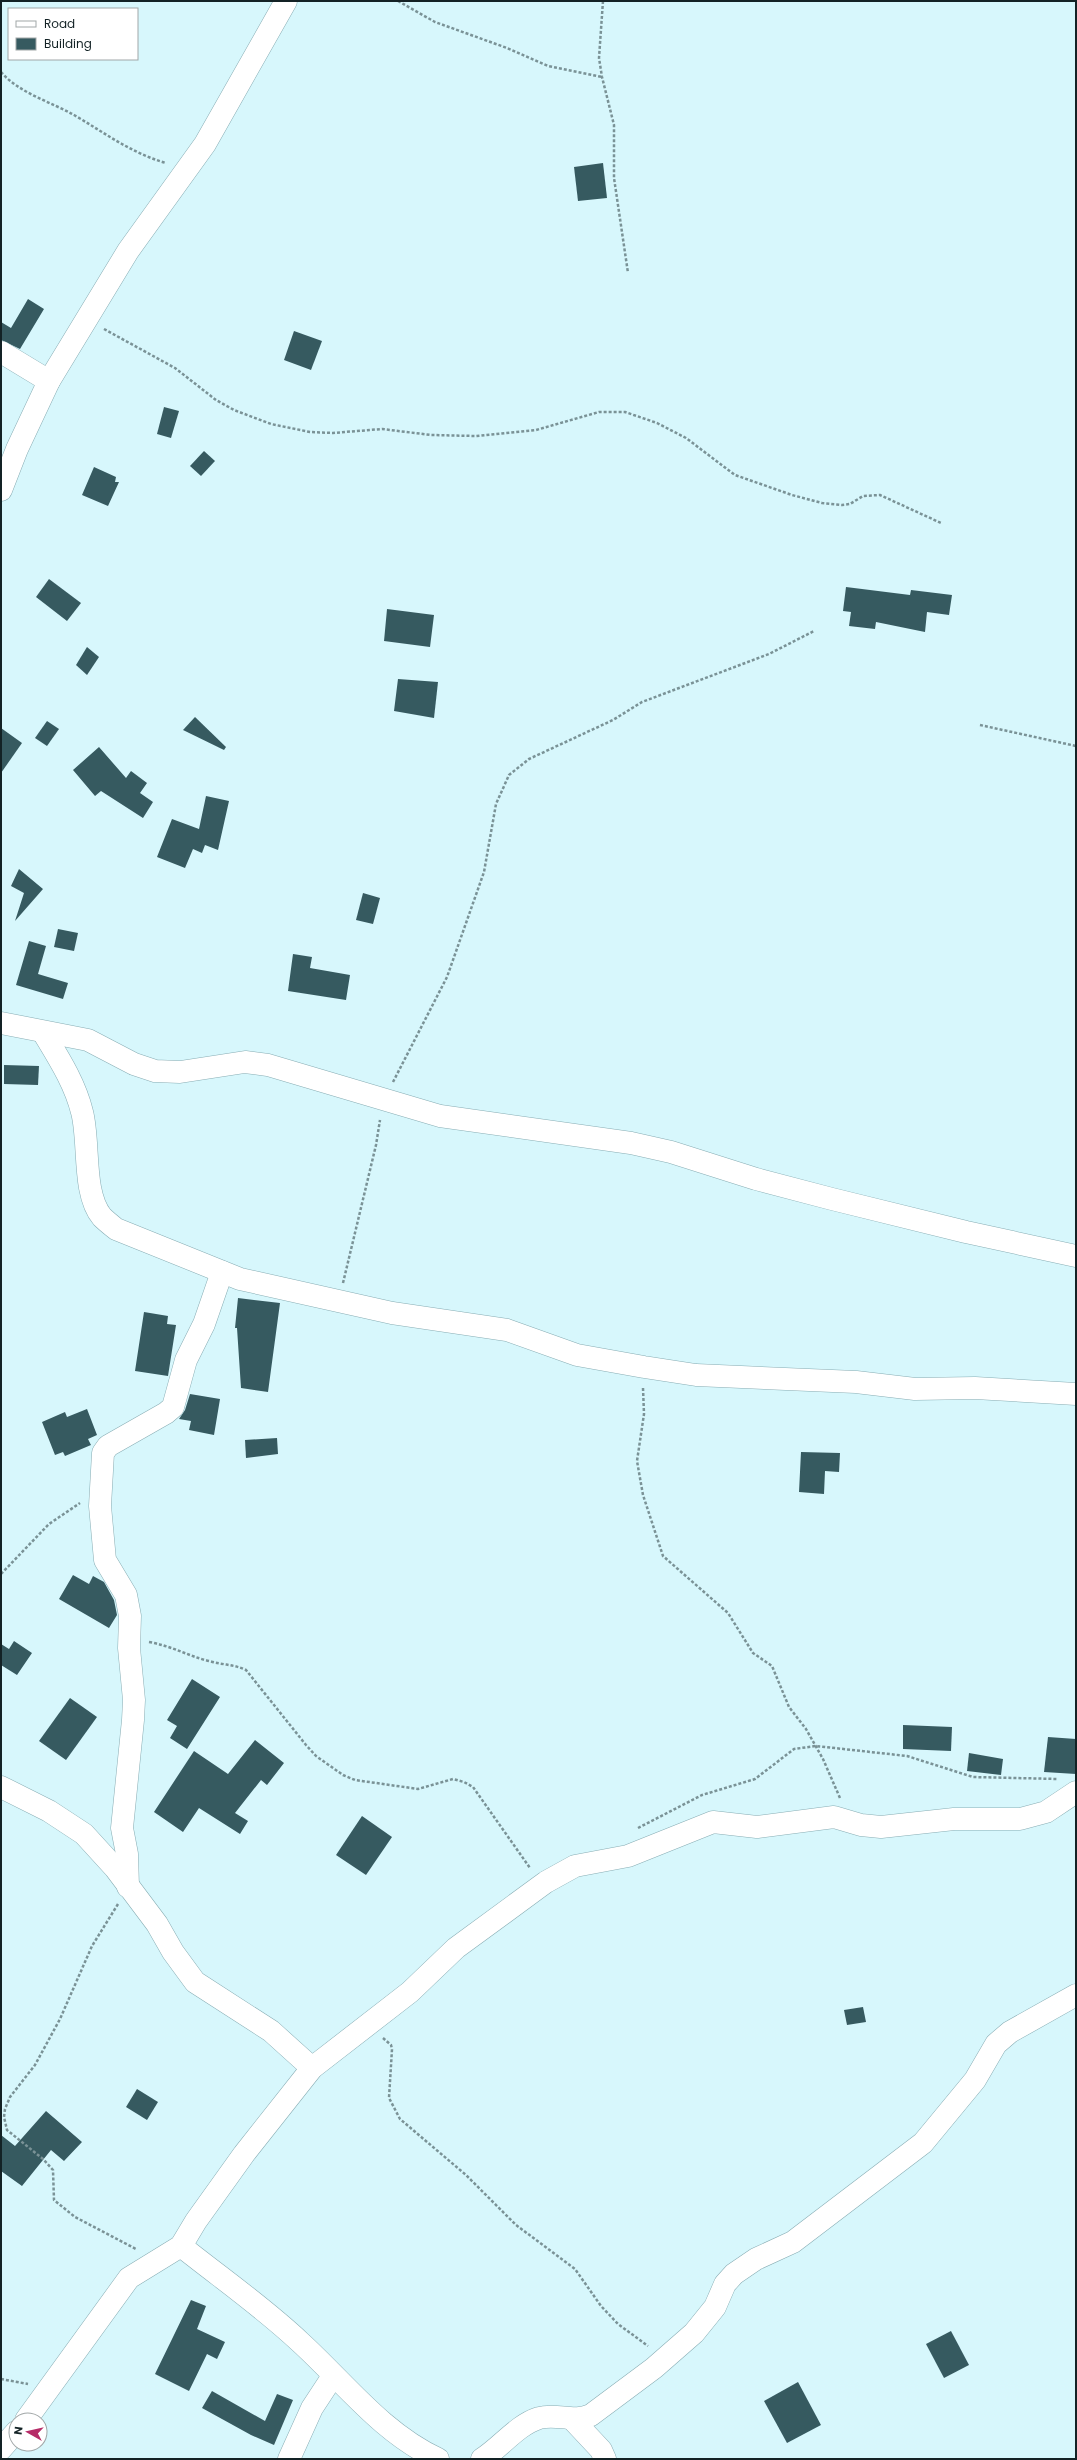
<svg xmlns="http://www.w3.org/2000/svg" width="1077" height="2460" viewBox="0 0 1077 2460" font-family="Poppins,sans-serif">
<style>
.building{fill:#365a60}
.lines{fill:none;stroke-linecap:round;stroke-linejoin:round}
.minor-casing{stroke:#88adb4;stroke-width:23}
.path{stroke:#7a9296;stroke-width:2.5;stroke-dasharray:3 2;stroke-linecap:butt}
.minor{stroke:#fff;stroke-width:22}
</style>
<rect width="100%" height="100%" fill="#d7f7fc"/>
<!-- building -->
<g class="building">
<polygon points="603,163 607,198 578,201 574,167"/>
<polygon points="28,299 44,309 20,349 1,340 1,322 11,328"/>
<polygon points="294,331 322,341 311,370 284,360"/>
<polygon points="164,407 179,411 171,438 157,434"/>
<polygon points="204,451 215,461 201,476 190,466"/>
<polygon points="94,467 116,477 115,482 119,482 108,506 82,495"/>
<polygon points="49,579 81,603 67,621 36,597"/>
<polygon points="846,587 910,595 911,590 952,595 949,615 927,612 925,632 876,622 875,629 849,626 851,612 843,611"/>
<polygon points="387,609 434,615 430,647 384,641"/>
<polygon points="87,647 99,657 87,675 76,665"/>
<polygon points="398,679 438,682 434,718 394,711"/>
<polygon points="195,717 226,747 224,750 183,730"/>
<polygon points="47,721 59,729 47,746 35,738"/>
<polygon points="1,728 22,743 1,773"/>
<polygon points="99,747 126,778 131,771 147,783 140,793 153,802 143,818 101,791 95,796 73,770"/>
<polygon points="206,796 229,801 218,850 205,845 202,853 193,849 185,868 157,857 172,819 199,829"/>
<polygon points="19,869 43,889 15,921 24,893 11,886"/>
<polygon points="363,893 380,898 373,924 356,920"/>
<polygon points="58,929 78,933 74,951 54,947"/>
<polygon points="29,941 46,946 38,974 68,983 63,999 16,985"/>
<polygon points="293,954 312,957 310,968 350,975 346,1000 288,991"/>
<polygon points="4,1065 39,1066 38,1085 4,1084"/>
<polygon points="238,1298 280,1303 268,1392 241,1388 237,1328 235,1328"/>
<polygon points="144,1312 168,1316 167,1324 176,1325 168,1376 135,1371"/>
<polygon points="190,1394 220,1399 214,1435 189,1430 191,1421 179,1419 185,1410"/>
<polygon points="87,1409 97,1435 88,1439 91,1445 65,1456 63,1452 55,1455 42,1422 65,1412 67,1417"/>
<polygon points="277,1438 278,1454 246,1458 245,1440"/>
<polygon points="801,1452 840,1453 839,1472 825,1471 824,1494 799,1492"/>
<polygon points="73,1575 89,1584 93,1576 104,1582 114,1600 117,1615 109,1628 59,1599"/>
<polygon points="14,1641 32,1653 17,1675 1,1665 1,1644 9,1649"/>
<polygon points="192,1679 220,1697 187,1749 170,1738 177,1726 167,1720"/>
<polygon points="70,1698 97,1717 66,1760 39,1741"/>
<polygon points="903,1725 952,1727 951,1751 903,1749"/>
<polygon points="1048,1737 1076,1739 1076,1774 1044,1772"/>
<polygon points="255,1740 284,1763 267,1785 261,1780 235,1813 248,1821 240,1834 199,1808 183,1832 154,1812 194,1751 228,1774"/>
<polygon points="969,1753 1003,1759 1001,1775 967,1771"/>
<polygon points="362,1816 392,1837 366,1875 336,1855"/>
<polygon points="863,2007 866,2022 847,2025 844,2010"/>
<polygon points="137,2089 158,2102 147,2120 126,2107"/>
<polygon points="46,2111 82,2142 64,2161 51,2150 22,2186 1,2171 1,2135 15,2146"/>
<polygon points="191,2300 206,2306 197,2329 225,2342 217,2359 207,2354 189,2391 155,2374"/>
<polygon points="951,2331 969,2365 944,2378 926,2344"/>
<polygon points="798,2382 821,2425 787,2443 764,2401"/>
<polygon points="212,2391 265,2421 277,2394 293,2400 274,2445 251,2435 202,2408"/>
</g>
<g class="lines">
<defs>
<g id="minor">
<polyline points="1,352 49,381"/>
<polyline points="1,490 17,449 49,381 128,251 205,144 286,1"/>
<polyline points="1,1023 88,1040 134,1064 155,1071 180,1072 245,1062 268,1065 440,1116 631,1143 671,1152 756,1179 832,1199 966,1232 1076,1256"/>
<path d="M43,1032C58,1057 75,1083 82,1112C90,1142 82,1193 102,1217C106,1221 111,1225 116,1229L240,1279L392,1313L507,1330L577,1355L644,1367L696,1375L856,1382L915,1389L975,1388L1076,1394"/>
<polyline points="1,1787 49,1811 84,1834 115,1868 157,1924 173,1952 195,1982 271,2031 312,2068"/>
<polyline points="128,1887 127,1854 122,1828 133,1720 134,1700 129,1648 130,1616 126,1595 105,1560 100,1506 103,1453 108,1446 166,1413 173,1407 186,1360 204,1324 222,1272"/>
<path d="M181,2246C221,2278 263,2307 300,2342C345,2383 382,2433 438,2459"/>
<polyline points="572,2419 601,2450 605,2459"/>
<polyline points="26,2420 129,2278 181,2246 196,2221 244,2154 312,2068 410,1992 456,1948 546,1882 575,1866 628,1856 713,1822 757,1827 834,1817 861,1825 881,1827 954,1819 1020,1819 1046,1812 1076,1792"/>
<polyline points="1,2449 16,2432"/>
<polyline points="289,2459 312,2408 333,2376"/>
<path d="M482,2459C501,2447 517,2425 539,2418C557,2413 574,2423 591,2415L654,2368L694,2333L715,2307L725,2284L734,2274L756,2259L793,2242L923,2143L975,2080L996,2044L1010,2032L1076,1995"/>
</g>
</defs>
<!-- minor casing -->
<use href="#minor" class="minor-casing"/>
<!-- path -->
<g class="path">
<polyline points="398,1 435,22 507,48 548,66 602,77"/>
<polyline points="603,1 599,58 602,77 614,125 614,178 628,273"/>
<path d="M1,72C19,93 51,102 74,115C105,133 131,153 166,163"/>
<polyline points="104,329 175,368 216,400 234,410 271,424 310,432 333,433 382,429 431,435 476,436 536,430 599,412 625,412 657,423 686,438 735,475 792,495 822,503 842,505 850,504 863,496 880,495 941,523"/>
<polyline points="980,725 1076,746"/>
<polyline points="393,1082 447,977 484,872 496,804 509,775 529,759 613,720 642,702 769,654 814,631"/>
<polyline points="343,1283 376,1145 380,1120"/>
<polyline points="643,1388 644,1414 637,1461 643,1495 663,1556 728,1613 753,1653 772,1666 789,1707 806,1729 823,1759 840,1798"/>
<polyline points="1,1574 49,1524 80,1503"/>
<path d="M149,1642C172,1646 188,1656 209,1661C222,1665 233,1664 246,1670L306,1745L316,1756L343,1775L355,1780L418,1789L453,1779L464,1782L473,1787L530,1868"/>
<polyline points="638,1828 702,1795 755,1779 794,1749 816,1746 907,1756 973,1777 1058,1779"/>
<polyline points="118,1904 92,1946 60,2019 35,2065 10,2097 5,2109 4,2117 7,2130 43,2159 53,2170 54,2200 75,2217 136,2249"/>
<polyline points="383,2038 391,2045 392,2049 389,2098 400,2119 466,2175 516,2225 575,2269 601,2306 618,2324 648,2346"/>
<polyline points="1,2379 28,2384"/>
</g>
<!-- minor -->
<use href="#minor" class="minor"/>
</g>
<!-- border -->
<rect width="1077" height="2460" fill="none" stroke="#132225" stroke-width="4"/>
<!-- legend -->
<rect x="8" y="8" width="130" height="52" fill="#ffffff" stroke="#a1a7a8"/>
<rect x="16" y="21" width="20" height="6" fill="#ffffff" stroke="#a1a7a8"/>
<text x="44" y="28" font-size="12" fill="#132225">Road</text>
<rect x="16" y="38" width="20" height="12" fill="#365a60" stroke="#a1a7a8"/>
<text x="44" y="48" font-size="12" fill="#132225">Building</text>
<!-- north arrow -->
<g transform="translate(28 2432) rotate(278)"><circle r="19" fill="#ffffff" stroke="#a1a7a8"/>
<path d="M0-3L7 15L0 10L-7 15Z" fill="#b62c68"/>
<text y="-6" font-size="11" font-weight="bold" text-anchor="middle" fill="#132225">N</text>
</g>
</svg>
